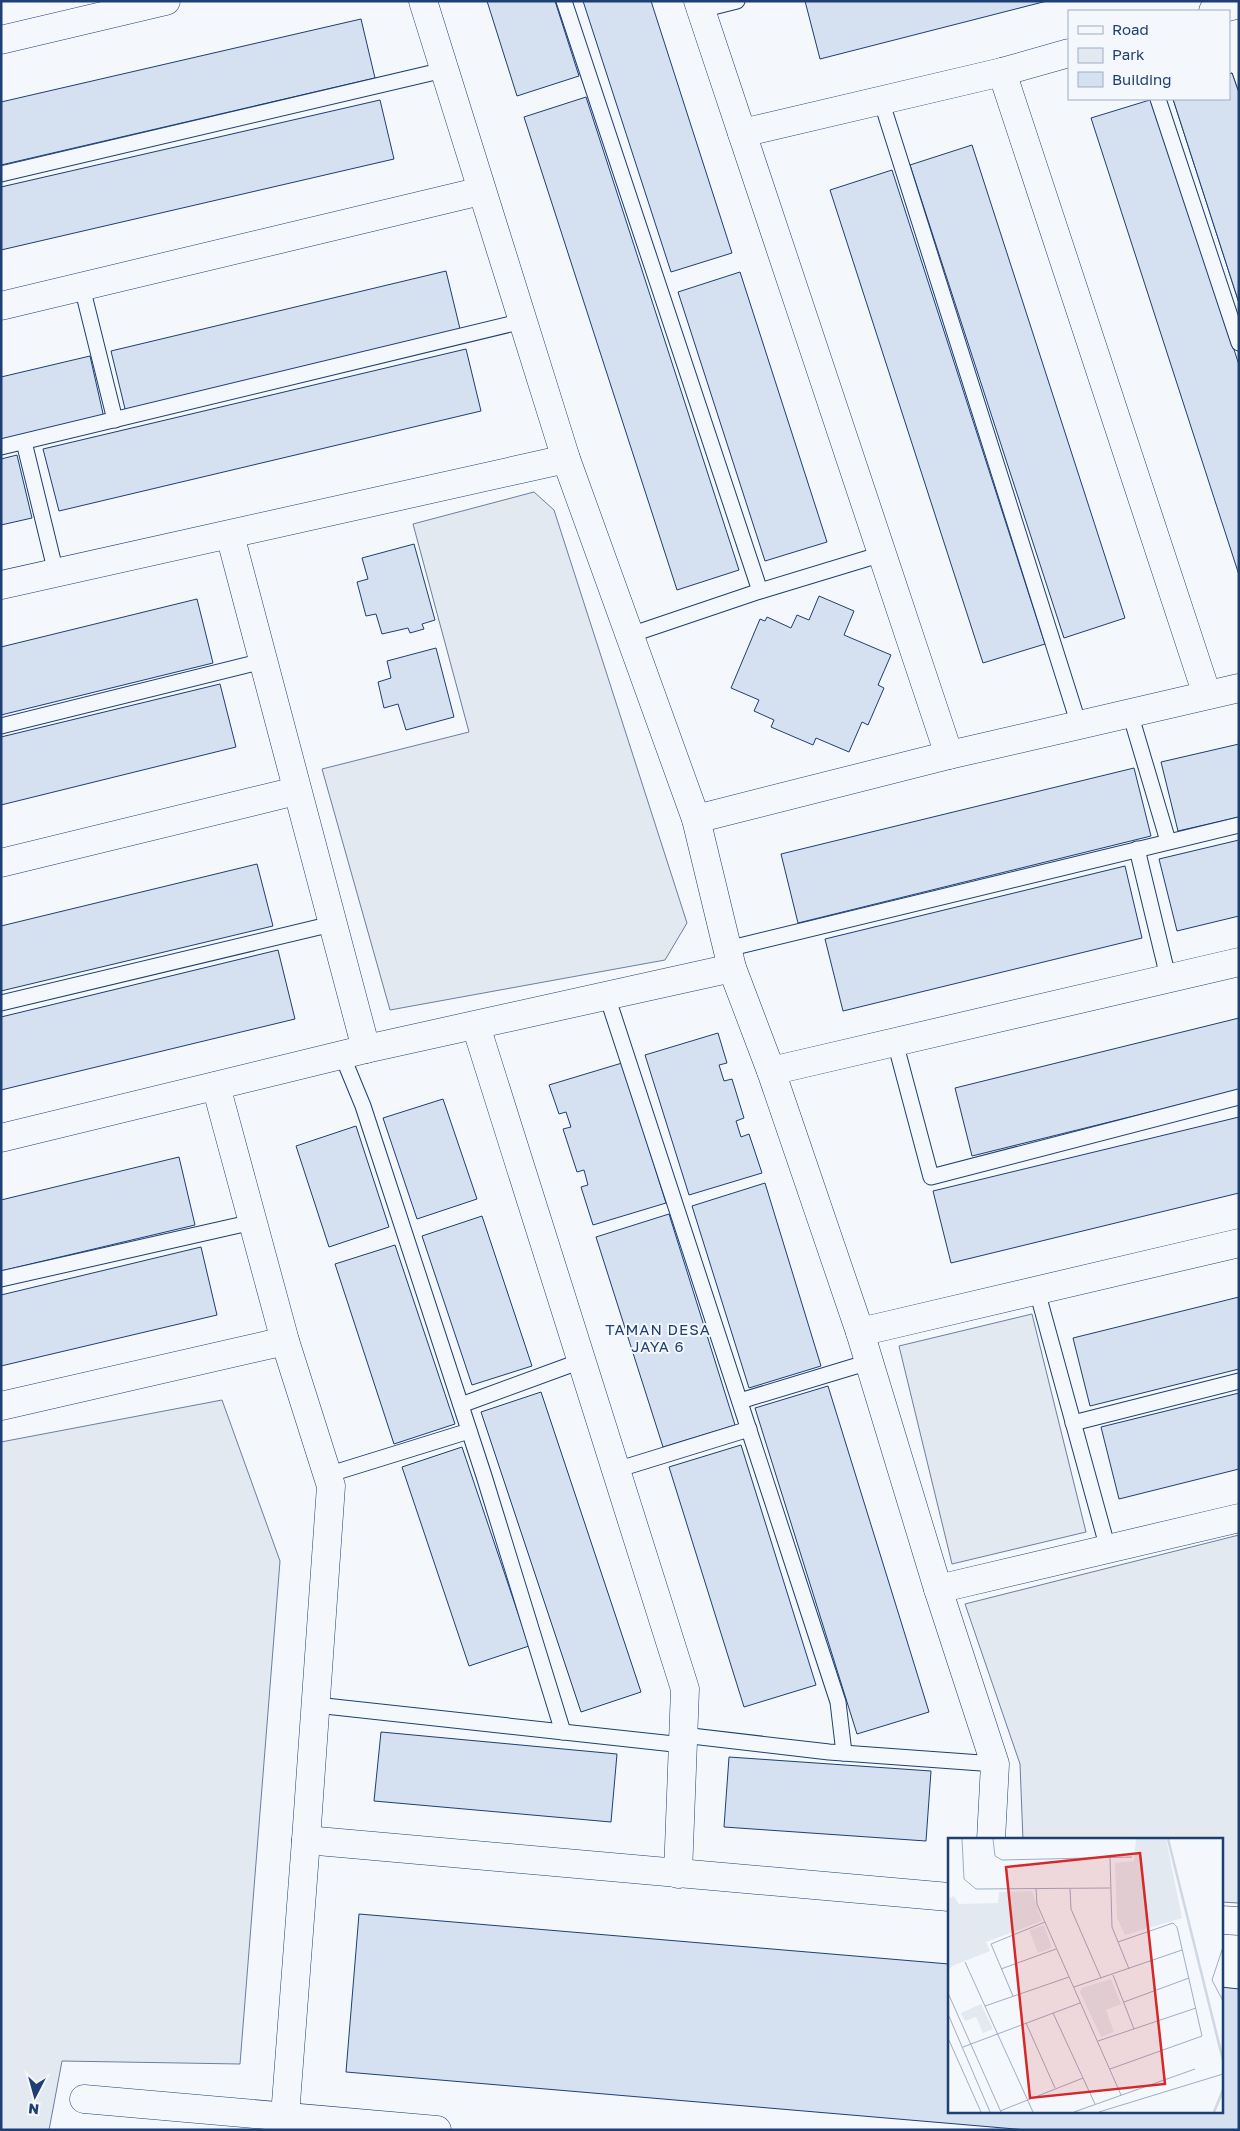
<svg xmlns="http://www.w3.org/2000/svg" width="1240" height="2131" viewBox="0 0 1240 2131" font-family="'Golos Text',sans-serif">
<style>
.green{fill:#e3e9f0;stroke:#687fa3}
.building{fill:#d5e0f0;stroke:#1d3f73}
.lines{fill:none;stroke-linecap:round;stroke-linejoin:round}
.lane-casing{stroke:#1d3f73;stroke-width:17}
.street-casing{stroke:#1d3f73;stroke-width:29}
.lane{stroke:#f4f7fb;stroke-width:15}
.street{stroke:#f4f7fb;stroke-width:28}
.labels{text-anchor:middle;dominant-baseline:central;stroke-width:4;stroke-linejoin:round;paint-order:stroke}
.neighbourhood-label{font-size:15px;letter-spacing:1px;fill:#1d3f73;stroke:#f4f7fb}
.inset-river{fill:none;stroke:#cfd7e4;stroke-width:2.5}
.inset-road{fill:none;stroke:#9eadc5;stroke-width:1}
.view{fill:#d62828;fill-opacity:0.15;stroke:#d62828;stroke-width:2.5}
.inset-edge{fill:none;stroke:#1d3f73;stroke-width:2.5}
</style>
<rect width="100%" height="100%" fill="#f4f7fb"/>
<!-- green -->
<g class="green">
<polygon points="534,492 554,510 687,923 665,960 390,1010 322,769 469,732 413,524"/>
<polygon points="1032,1314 1086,1532 952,1564 899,1346"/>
<polygon points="222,1400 280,1561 240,2064 62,2061 49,2130 1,2130 1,1442"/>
<polygon points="1239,1535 1239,1903 1221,1902 1221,1840 1023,1840 1020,1764 965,1604"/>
</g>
<!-- building -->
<g class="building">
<polygon points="487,1 555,1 579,76 517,96"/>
<polygon points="583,1 651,1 732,253 671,272"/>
<polygon points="805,1 1047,1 820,59"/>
<polygon points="361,19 375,78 1,165 1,102"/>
<polygon points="1232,73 1239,93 1239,303 1173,99 1229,99 1229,74"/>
<polygon points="1232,73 1239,93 1239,303 1173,99 1229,99 1229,74"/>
<polygon points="586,97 739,570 677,590 524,117"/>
<polygon points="1153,99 1239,365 1239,575 1091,118"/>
<polygon points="380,100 394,159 1,250 1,187"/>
<polygon points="972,145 1125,618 1064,638 910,165"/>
<polygon points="892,170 1045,644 983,663 830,190"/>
<polygon points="446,271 461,333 126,413 111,351"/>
<polygon points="740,272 827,542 765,561 678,292"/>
<polygon points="466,349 481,411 59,511 43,449"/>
<polygon points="90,356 104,418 1,443 1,377"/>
<polygon points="17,455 32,518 1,525 1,459"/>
<polygon points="414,544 435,620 422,624 424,629 410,633 408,628 382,634 376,614 366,616 357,582 368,579 362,558"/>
<polygon points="819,596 854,611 844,635 891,655 878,685 884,688 868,725 862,722 849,752 816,738 813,745 771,727 774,720 754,711 759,700 731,688 760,619 765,621 767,617 791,628 797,615 809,620"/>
<polygon points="197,599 213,663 1,715 1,647"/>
<polygon points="436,648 454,717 406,730 398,704 384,708 378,682 391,678 387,661"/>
<polygon points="220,684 236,747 1,805 1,737"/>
<polygon points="1239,744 1239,817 1178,831 1161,762"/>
<polygon points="1134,768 1151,836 798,923 781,854"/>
<polygon points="1239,840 1239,916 1177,931 1159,859"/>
<polygon points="257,864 273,926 1,991 1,926"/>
<polygon points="1125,866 1142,938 843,1011 825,939"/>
<polygon points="278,950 295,1019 1,1090 1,1017"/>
<polygon points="1239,1018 1239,1090 972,1156 955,1088"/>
<polygon points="718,1033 727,1063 719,1065 724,1081 732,1079 744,1118 736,1121 741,1137 749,1134 762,1173 689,1195 645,1055"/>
<polygon points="622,1063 666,1203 593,1225 581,1187 588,1185 584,1170 577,1172 563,1129 571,1127 566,1112 559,1114 549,1085"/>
<polygon points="443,1099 477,1199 417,1219 383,1118"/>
<polygon points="1239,1117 1239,1193 951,1263 933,1191"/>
<polygon points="356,1126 389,1227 329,1247 296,1146"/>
<polygon points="179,1157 195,1225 1,1271 1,1200"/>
<polygon points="765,1183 821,1366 749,1388 692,1206"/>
<polygon points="669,1214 735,1425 663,1447 596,1237"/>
<polygon points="482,1216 532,1366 472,1385 422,1236"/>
<polygon points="395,1245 455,1424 394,1444 335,1264"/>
<polygon points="201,1247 217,1315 1,1366 1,1295"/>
<polygon points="1239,1297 1239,1369 1090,1406 1073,1338"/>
<polygon points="828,1386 929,1712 857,1734 755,1408"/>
<polygon points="541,1392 641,1692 581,1712 481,1412"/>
<polygon points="1239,1393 1239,1469 1119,1499 1101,1427"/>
<polygon points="741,1445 816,1685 744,1707 669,1467"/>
<polygon points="462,1447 529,1646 469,1666 402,1467"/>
<polygon points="381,1732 617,1754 611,1822 374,1801"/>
<polygon points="729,1757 931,1771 926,1841 724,1827"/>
<polygon points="359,1914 949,1964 949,2112 1221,2112 1221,1987 1239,1989 1239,2130 1027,2130 346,2072"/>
</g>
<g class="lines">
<defs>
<g id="lane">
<polyline points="564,1 760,591"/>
<polyline points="701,10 737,1"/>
<polyline points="1158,99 1239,343"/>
<polyline points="881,100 1079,725"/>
<polyline points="1,174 444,70"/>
<polyline points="82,287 115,420"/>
<polyline points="24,442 56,573"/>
<polyline points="1,447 523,321"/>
<polyline points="630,635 760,591 882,554"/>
<polyline points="1130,713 1168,841"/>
<polyline points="1,726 263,661"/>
<polyline points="1137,849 1168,977"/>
<polyline points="727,949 1239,825"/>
<polyline points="607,996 838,1702 844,1753"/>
<polyline points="1,1003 332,924"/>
<polyline points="895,1042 931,1177 1239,1097"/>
<polyline points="342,1055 363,1106 484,1476 563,1732"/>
<polyline points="1,1279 253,1222"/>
<polyline points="1037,1291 1108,1549"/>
<polyline points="740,1401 869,1362"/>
<polyline points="461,1405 581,1361"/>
<polyline points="1073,1423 1239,1381"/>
<polyline points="616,1470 749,1429"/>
<polyline points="327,1475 469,1431"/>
<polyline points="316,1705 683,1745"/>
<polyline points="683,1735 829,1752 995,1764"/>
</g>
<g id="street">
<polyline points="423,1 566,459 696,819 732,968 771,1071 860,1332 938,1589 995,1764 991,1840"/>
<polyline points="698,1 949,755"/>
<polyline points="1213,11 1239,4"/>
<polyline points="1,40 166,1"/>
<polyline points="1002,72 1207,695"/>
<polyline points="742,133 1002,72 1069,53"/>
<polyline points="1,306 481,191"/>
<polyline points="230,535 366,1049"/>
<polyline points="1,585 566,459"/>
<polyline points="696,819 949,755 1239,688"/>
<polyline points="1,863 296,791"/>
<polyline points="476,1026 685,1689 678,1874"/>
<polyline points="771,1071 1239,962"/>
<polyline points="216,1086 285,1341 331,1486 306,1840 285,2116"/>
<polyline points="1,1138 366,1049 732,968"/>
<polyline points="860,1332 1239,1243"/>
<polyline points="1,1406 285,1341"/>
<polyline points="938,1589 1239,1518"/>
<polyline points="306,1840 949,1897"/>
<polyline points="1221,1920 1239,1921"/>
<polyline points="84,2099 437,2130"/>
</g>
</defs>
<!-- lane casing -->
<use href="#lane" class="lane-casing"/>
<!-- street casing -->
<use href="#street" class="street-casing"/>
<!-- lane -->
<use href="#lane" class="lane"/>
<!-- street -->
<use href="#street" class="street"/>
</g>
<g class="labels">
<!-- neighbourhood labels -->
<g class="neighbourhood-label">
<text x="658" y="1329">TAMAN DESA<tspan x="658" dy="17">JAYA 6</tspan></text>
</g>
</g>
<!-- overview -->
<g transform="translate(948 1838)">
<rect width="275" height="275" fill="#f4f7fb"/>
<path d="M188,1H218L234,80L177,97L169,80L167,25L186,23ZM84,53L94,83L38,104L42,113L4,128L0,133V61L6,58L11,66L50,65L51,54ZM96,87L104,110L90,115L81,92ZM163,141L173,166L158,172L166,194L153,199L132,154L134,150ZM33,166L45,191L35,195L28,179L17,183L13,175Z" fill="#e3e9f0"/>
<path class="inset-river" d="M220,1L275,222M266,274L275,252"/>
<path class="inset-road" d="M14,1L16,41L28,51L162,50M45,1L47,18L54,22L184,19M162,20L164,89L181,131M88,51L89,66L173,257M122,51L123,71L153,140M275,109L264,142L275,163M17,124L85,274M53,131L108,111M165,137L186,191M126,149L234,112M0,155L53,274M65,158L43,106L97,84M176,164L241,140M37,168L121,139M105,175L147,266M0,176L42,274M78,185L107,250M0,200L33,274M150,203L248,170M15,209L132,165M162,231L254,198L229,89L225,85L170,104M52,273L135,240M126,274L247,231M151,274L275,236"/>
<path class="view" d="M192,15L217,246L82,260L58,29Z"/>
<rect width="275" height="275" class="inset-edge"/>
</g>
<!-- border -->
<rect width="1240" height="2131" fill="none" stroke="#1d3f73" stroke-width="5"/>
<!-- legend -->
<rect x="1068" y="10" width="162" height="90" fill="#f4f7fb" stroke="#9eadc5"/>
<rect x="1078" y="26" width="25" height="8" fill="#f4f7fb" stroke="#9eadc5"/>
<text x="1112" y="35" font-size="15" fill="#1d3f73">Road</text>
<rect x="1078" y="48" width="25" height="15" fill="#e3e9f0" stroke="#9eadc5"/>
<text x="1112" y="60" font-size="15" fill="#1d3f73">Park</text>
<rect x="1078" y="72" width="25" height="15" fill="#d5e0f0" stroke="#9eadc5"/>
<text x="1112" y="85" font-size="15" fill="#1d3f73">Building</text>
<!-- north arrow -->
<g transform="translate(35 2096) rotate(186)" stroke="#f4f7fb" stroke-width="4" paint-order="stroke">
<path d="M0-4L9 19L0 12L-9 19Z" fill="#1d3f73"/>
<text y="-8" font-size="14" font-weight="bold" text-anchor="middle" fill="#1d3f73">N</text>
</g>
</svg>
